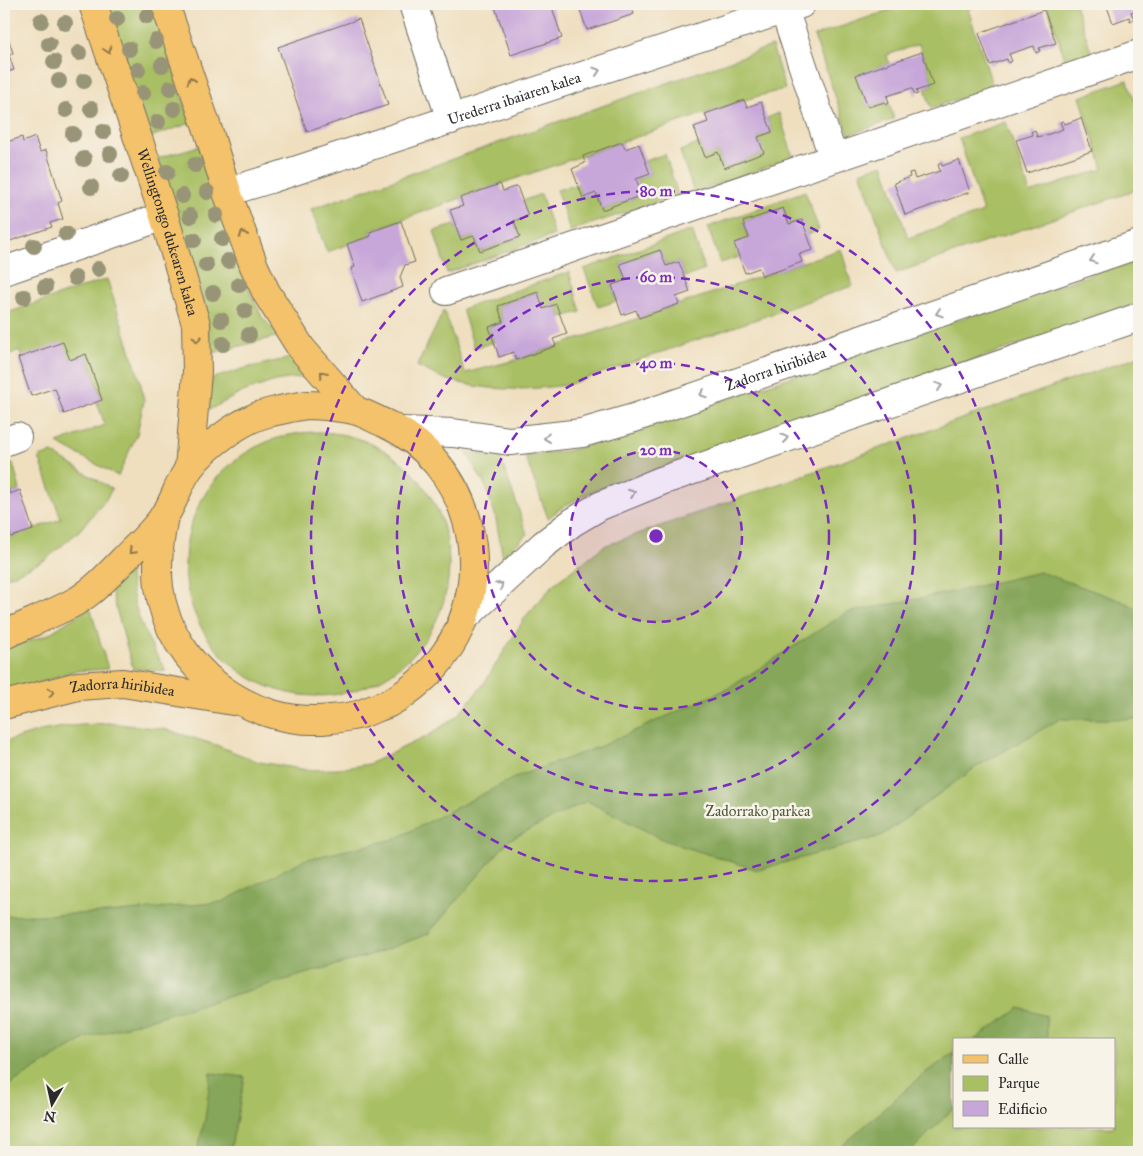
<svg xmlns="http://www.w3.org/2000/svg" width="1143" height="1156" viewBox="0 0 1143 1156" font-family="'IM FELL Great Primer',serif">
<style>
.green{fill:#a9bf64;stroke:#6a7548;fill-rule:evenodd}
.forest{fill:#86a65a;stroke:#586842}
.building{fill:#c7a6d9}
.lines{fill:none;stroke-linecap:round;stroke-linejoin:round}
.minor-casing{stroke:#706a5f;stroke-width:30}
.major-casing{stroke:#706a5f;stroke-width:30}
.minor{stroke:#fff;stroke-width:28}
.major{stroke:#f3c26a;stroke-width:28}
.tree{fill:#989477}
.oneway{stroke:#8f764a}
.oneway2{stroke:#a0a0a0}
.ring{fill:none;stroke:#7b2cbf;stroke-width:2.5;stroke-dasharray:9 6}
.labels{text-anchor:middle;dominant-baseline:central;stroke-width:5;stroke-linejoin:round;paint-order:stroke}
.street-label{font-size:15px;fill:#2b2b2b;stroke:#f7f3e8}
.park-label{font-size:15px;fill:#51573c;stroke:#f7f3e8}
.centre{fill:#7b2cbf;stroke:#f7f3e8;stroke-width:2.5}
.ring-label{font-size:15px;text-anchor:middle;font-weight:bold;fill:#7b2cbf;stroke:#f7f3e8;stroke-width:5;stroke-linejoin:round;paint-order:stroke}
</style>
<rect width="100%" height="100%" fill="#f7f3e8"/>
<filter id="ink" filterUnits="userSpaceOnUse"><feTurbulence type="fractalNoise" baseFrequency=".02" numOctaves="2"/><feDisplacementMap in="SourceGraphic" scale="10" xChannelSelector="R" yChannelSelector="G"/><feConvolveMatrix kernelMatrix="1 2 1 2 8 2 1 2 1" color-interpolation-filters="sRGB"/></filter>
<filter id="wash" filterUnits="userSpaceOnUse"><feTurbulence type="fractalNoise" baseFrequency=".0096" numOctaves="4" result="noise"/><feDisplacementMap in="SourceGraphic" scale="20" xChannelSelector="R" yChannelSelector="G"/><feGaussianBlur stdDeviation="1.12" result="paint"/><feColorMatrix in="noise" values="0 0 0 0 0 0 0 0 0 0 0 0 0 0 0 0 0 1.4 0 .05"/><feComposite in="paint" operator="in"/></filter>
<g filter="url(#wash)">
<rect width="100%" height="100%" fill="#efdfbf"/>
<!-- green -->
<g class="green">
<polygon points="105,4 151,4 191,123 150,137"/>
<polygon points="907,4 983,4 968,9 993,87 931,108 925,88 933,85 919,44 887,55 889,64 857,75 868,107 885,102 886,105 889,103 894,119 849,135 814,36"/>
<polygon points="1047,4 1075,4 1092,54 1066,63"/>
<polygon points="772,46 785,89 744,100 500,184 370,231 371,236 327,252 311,209"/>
<polygon points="1127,80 1139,112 1139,189 896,273 860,172 883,164 908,238 983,212 959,138 1006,122 1030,193 1103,169 1080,97"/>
<polygon points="779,113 793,157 694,193 680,151 700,143 705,156 718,152 724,168 763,153 758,137 772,132 767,118"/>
<polygon points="199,146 248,287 262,317 279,336 209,354 207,323 199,279 158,158"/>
<polygon points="665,154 678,195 570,231 557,190 578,184 583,198 596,193 602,210 642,195 636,179 650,174 645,161"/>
<polygon points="805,191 819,230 807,235 802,220 789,224 783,208 743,222 749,238 739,257 720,263 708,227"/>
<polygon points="541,194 554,235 447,273 434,231 455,225 461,240 474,236 480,251 519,237 514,221 522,201"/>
<polygon points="692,230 705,270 685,277 679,262 666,266 660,250 620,264 626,280 612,285 617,301 598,307 584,269"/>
<path d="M841,249L852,286L567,385C526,390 493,392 452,381C440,378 428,371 417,366L444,310L465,373L516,360Z"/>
<polygon points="1139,258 1139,303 588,493 564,506 548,518 525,456 567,451 600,442"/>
<polygon points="569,272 581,312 561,317 556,304 543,309 537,292 498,306 503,322 489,327 494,342 474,348 462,309"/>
<polygon points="107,279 140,380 144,401 137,434 118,476 57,443 105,425 97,402 102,399 86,354 70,360 22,357 19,350 4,357 4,314"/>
<path d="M1139,356V1152H4V742L40,731L70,726L108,723L164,729L216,745L259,762L307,770L338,769L369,764L431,734L457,716L483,685L526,616L554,584L604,546ZM954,1040H1114V1127H954Z"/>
<polygon points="295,357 310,376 275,381 243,392 209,410 211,379 246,368"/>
<circle cx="317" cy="564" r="132"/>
<polygon points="466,452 500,456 527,534 503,558 495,514 485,485"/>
<polygon points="52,453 112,489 105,501 78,532 45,560 4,579 4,527 8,526 11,537 61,519 39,457"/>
<polygon points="13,463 20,490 10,494 7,483 4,484 4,466"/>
<path d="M130,571C131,608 147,640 166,671L133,669L111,590Z"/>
<polygon points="90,607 108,669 74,671 4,695 4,649 47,635"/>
</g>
<!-- forest -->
<g class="forest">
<polygon points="1040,572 1119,600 1139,609 1139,719 1060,719 976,767 881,836 758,870 666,841 587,801 509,840 428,934 377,953 86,1038 4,1088 4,916 108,913 222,902 303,860 395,839 518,776 599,747 729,688 846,613 957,591"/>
<polygon points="1020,1008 1046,1016 1047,1039 974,1040"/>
<polygon points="954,1053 954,1108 910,1152 835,1152 925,1073"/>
<polygon points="211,1073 245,1077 230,1152 197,1152 205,1119"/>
</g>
<g id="blocks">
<!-- building -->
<g class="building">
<polygon points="494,4 551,4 562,38 511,55"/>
<polygon points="578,4 631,4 634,14 587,30"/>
<polygon points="1106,4 1139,4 1139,9 1131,12 1134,19 1130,21 1129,17 1113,23"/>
<polygon points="1044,10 1056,43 1039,48 1040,51 1036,53 1034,46 1009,54 1012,61 1008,63 1007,59 990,65 979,33"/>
<polygon points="359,19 388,105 307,132 278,47"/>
<polygon points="4,25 13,53 9,55 14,70 4,73"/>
<polygon points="922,52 933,85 916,91 918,94 915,95 912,88 887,96 889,103 886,105 885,102 868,107 856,75"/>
<polygon points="744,100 747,107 761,102 772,132 758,137 764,153 724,168 718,152 705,157 694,127 708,122 705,114"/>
<polygon points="1081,118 1092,151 1027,173 1016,140 1033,135 1031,132 1035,130 1037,137 1049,134 1063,129 1060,122 1063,121 1065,124"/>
<polygon points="22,137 23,142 35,137 40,152 46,150 62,201 58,203 63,219 50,223 52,227 4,243 4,148 8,147 7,142"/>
<polygon points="622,142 625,149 639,144 650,174 636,179 642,195 602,210 596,193 583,198 572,169 585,163 583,156"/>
<polygon points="959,160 970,192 905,215 894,183 910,177 909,173 913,172 915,179 940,171 938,164 941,162 942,166"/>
<polygon points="500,184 503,191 517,186 528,216 514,221 520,237 480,251 474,236 461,240 450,210 463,206 460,198"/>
<polygon points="783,208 789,224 802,220 813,250 799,254 802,262 783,269 762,276 759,268 745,273 734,243 749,238 743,222"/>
<polygon points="401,221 415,262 405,265 400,277 403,287 362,302 351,268 355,267 347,244 371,236 370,232"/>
<polygon points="660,250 666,266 679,262 690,292 676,297 679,304 639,318 636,310 622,315 612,285 626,280 620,264"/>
<polygon points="538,292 543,309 556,304 567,334 553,339 556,346 516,360 514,352 499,357 489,327 503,322 498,306"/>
<polygon points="63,342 70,360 86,354 102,400 64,414 55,388 31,396 18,358"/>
<polygon points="6,483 10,494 20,490 33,530 11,537 8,526 4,527 4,484"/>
</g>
</g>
</g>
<g filter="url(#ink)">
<use href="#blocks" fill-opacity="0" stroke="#706a5f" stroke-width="1"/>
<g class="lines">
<defs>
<g id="minor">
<polyline points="413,4 451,120"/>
<polyline points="784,9 833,157"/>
<path id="s1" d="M227,192L270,179L801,4"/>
<polyline points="4,271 164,216"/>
<polyline points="446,291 1139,54"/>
<path id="s2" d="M402,431L453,433L510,441L582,433L634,418L1139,244"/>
<polyline points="4,442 17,437"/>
<polyline points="464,618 543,545 573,522 600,506 661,481 1139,317"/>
</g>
<g id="major">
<path id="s3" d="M93,4L164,216L196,324L197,372L189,468"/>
<polyline points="165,4 209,133 227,192 254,266 266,292 301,348 355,410"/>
<path d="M4,635C27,624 52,614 75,602C96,590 115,568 133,550C144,540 156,527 165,515C175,500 179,481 190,467C206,446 242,419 268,413C280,410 296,406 309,405C319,405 347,408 357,411C366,414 375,419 384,423C470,462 500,574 446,652C433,672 410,692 389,703C380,707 370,710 361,714C351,717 341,718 331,719C251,729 169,667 159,587C156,562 160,539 164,515"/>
<path id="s4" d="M4,705L78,686L123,683L233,701"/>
</g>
</defs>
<!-- minor casing -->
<use href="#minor" class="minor-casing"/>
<!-- major casing -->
<use href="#major" class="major-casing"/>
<!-- minor -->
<use href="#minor" class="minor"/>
<!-- major -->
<use href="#major" class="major"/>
</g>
<!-- trees -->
<g class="tree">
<circle cx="147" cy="16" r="8"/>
<circle cx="117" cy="19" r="8"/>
<circle cx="41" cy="21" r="8"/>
<circle cx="65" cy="23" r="8"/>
<circle cx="156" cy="41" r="8"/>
<circle cx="49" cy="44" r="8"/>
<circle cx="129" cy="49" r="8"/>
<circle cx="79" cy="53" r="8"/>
<circle cx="54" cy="62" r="8"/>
<circle cx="162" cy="65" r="8"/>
<circle cx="138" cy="70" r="8"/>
<circle cx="59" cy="81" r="8"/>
<circle cx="84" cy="81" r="8"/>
<circle cx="170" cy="88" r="8"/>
<circle cx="143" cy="93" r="8"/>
<circle cx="91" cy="109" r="8"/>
<circle cx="174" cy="109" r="8"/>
<circle cx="66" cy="110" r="8"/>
<circle cx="158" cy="122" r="8"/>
<circle cx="103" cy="132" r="8"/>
<circle cx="73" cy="134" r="8"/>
<circle cx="110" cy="154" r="8"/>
<circle cx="84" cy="159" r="8"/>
<circle cx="195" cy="165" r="8"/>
<circle cx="167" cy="172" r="8"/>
<circle cx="121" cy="176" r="8"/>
<circle cx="91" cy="187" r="8"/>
<circle cx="207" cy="192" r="8"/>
<circle cx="182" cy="196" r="8"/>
<circle cx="216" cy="215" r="8"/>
<circle cx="190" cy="216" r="8"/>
<circle cx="66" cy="234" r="8"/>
<circle cx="222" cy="239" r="8"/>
<circle cx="194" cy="240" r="8"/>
<circle cx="34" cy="246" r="8"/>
<circle cx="228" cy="261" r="8"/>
<circle cx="206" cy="265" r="8"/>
<circle cx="98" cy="269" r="8"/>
<circle cx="75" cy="278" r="8"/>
<circle cx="239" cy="285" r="8"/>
<circle cx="45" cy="287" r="8"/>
<circle cx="213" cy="293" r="8"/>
<circle cx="24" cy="297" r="8"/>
<circle cx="245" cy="311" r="8"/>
<circle cx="221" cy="320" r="8"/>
<circle cx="249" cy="335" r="8"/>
<circle cx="223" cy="344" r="8"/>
</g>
<!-- one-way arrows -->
<defs><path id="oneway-chevron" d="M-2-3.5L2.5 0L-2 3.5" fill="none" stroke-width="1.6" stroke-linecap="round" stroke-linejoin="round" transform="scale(1.25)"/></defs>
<g class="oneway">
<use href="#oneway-chevron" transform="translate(108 50) rotate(72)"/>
<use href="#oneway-chevron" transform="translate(191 80) rotate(-109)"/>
<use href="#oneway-chevron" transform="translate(243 234) rotate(-110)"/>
<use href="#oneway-chevron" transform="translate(197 339) rotate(89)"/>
<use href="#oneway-chevron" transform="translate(323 374) rotate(-131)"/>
<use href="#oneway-chevron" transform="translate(132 551) rotate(135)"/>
<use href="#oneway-chevron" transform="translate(51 692) rotate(-13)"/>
</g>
<g class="oneway2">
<use href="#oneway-chevron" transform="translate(597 71) rotate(-18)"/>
<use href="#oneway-chevron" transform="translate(1093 260) rotate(161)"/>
<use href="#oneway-chevron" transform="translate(939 313) rotate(161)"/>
<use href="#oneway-chevron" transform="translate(939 386) rotate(-19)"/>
<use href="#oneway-chevron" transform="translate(703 394) rotate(161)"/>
<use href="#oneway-chevron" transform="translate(547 438) rotate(173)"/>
<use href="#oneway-chevron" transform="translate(785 438) rotate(-19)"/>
<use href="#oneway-chevron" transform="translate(632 493) rotate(-22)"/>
<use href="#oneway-chevron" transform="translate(500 585) rotate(-42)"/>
</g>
</g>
<!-- distance rings -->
<circle cx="656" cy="536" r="86" fill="#7b2cbf" fill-opacity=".12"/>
<g class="ring">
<circle cx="656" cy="536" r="86"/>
<circle cx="656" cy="536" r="173"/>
<circle cx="656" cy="536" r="259"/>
<circle cx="656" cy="536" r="345"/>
</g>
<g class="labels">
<!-- street labels -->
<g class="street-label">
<text stroke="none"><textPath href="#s1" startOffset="302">Urederra ibaiaren kalea</textPath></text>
<text stroke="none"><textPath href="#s3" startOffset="240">Wellingtongo dukearen kalea</textPath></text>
<text stroke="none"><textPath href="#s2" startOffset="385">Zadorra hiribidea</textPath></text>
<text stroke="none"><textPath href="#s4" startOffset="121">Zadorra hiribidea</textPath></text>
</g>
<!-- park labels -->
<g class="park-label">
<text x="758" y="811">Zadorrako parkea</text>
</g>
</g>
<circle cx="656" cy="536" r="8" class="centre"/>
<g class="ring-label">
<text x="656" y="196">80 m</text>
<text x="656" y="282">60 m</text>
<text x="656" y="368">40 m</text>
<text x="656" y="455">20 m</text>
</g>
<!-- margin -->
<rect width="1143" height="1156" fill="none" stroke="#f7f3e8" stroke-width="20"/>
<!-- legend -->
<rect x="953" y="1038" width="162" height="90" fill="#f7f3e8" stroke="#a5a39c"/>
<rect x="963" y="1055" width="25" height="8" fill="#f3c26a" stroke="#a5a39c"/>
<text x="998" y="1064" font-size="15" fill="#2b2b2b">Calle</text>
<rect x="963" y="1076" width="25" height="15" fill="#a9bf64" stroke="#a5a39c"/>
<text x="998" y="1088" font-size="15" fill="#2b2b2b">Parque</text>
<rect x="963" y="1101" width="25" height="15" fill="#c7a6d9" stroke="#a5a39c"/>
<text x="998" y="1114" font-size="15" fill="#2b2b2b">Edificio</text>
<!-- north arrow -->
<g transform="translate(52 1104) rotate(189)" stroke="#f7f3e8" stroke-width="4" paint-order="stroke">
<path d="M0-4L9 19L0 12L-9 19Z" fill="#2b2b2b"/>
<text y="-8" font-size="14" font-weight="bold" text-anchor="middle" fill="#2b2b2b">N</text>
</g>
</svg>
